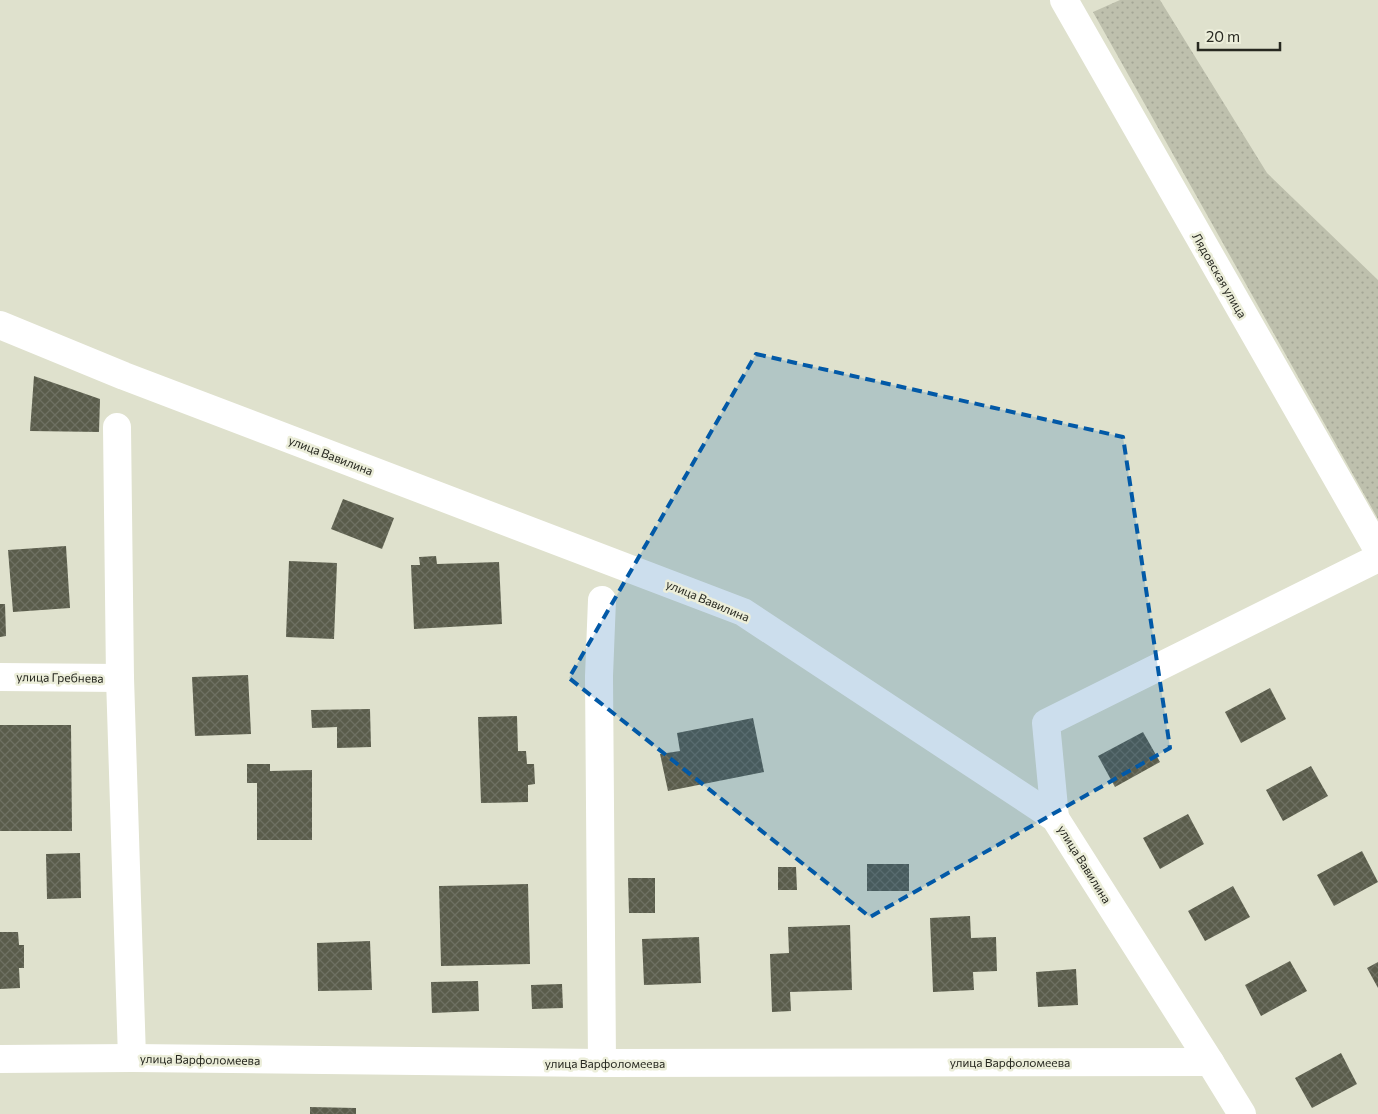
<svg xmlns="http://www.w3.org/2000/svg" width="1378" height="1114" viewBox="0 0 1378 1114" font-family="Commissioner,sans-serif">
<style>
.grass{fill:url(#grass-dots)}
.building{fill:url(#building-cross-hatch)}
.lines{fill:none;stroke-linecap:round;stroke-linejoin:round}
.minor{stroke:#fff;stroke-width:28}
.major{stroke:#fff;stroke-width:28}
.marked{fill:#0259a7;fill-opacity:0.2;stroke:#0259a7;stroke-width:4;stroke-dasharray:10 6;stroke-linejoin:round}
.labels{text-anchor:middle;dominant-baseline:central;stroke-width:5;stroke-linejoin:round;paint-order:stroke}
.street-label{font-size:12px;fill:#272820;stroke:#eceeda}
</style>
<defs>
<pattern id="grass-dots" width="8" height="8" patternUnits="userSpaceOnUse" patternTransform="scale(1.25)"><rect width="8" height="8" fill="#bec0ad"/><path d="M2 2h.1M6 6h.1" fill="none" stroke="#a3a595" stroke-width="1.8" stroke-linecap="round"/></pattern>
<pattern id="building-cross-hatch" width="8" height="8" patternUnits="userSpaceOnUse" patternTransform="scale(1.25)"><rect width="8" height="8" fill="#5a5c4b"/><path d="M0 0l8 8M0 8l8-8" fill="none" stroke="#6e7062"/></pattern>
</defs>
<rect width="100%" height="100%" fill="#dfe1cd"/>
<!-- grass -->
<polygon class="grass" points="1120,0 1160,0 1267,173 1378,280 1378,519 1093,12"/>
<!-- building -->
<g class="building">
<polygon points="34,376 100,399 99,432 30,431"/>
<polygon points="343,499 394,518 382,549 331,529"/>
<polygon points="66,546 70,608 13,612 8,550"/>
<polygon points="436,556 437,564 499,562 502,624 414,629 411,565 420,565 419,557"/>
<polygon points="289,561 337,563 334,639 286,637"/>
<polygon points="0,604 5,604 6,636 0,637"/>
<polygon points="248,675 251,734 195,736 192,677"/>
<polygon points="1270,688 1286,719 1241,743 1225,712"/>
<polygon points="370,709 371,747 337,748 337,727 312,728 311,710"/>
<polygon points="517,716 518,751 526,751 527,764 534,764 535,784 528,785 528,802 481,803 478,717"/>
<polygon points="753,718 764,772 668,791 660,754 680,751 677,733"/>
<polygon points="0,725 71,725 72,831 0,831"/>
<polygon points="1143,732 1160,762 1115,787 1098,756"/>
<polygon points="247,764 270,764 270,771 312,770 312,840 257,840 257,783 247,783"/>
<polygon points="1311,766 1328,796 1283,821 1266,790"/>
<polygon points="1188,814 1204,844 1160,869 1143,838"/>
<polygon points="1362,851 1378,882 1334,906 1317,875"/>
<polygon points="80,853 81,898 47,899 46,854"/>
<rect x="867" y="864" width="42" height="27"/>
<polygon points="778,867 796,867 797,890 778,890"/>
<polygon points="628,878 655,878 655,913 629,913"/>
<polygon points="528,884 530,964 441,966 439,886"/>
<polygon points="1233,886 1250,917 1205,941 1188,911"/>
<polygon points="970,916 971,938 996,937 997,971 973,972 974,990 933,992 930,918"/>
<polygon points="850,925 852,990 790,992 791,1011 772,1012 770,954 789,953 788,927"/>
<polygon points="0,932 18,932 19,945 24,945 24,968 19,968 20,988 0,989"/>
<polygon points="699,937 701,983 644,985 642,939"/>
<polygon points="370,941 372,990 318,991 317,943"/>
<polygon points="1290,961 1307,991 1261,1016 1245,985"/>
<polygon points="1378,962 1378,988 1367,968"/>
<polygon points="1076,969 1078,1005 1038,1007 1036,972"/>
<polygon points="478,981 479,1011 432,1013 431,982"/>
<polygon points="562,984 563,1008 532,1009 531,985"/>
<polygon points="1341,1053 1357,1084 1312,1108 1295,1078"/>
<polygon points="310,1107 356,1108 356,1114 310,1114"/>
</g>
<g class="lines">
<!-- minor -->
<g class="minor">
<polyline points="0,325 124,376 743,612 1055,818 1210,1062 1242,1114"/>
<polyline points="117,427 120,678 132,1058"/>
<polyline points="602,600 599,676 602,1063"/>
<polyline points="0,677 120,678"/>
<polyline points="1055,818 1046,723 1378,558"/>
<polyline points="0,1059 132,1058 602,1063 1210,1062"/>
</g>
<!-- major -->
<polyline class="major" points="1064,0 1378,550"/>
</g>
<!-- marked area -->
<path class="marked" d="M756,354L1123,437L1170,748L870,917L569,678Z"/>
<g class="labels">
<!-- street labels -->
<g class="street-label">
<text transform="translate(1220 275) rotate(60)">Лядовская улица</text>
<text transform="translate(331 455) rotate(21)">улица Вавилина</text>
<text transform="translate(708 600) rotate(23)">улица Вавилина</text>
<text transform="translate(60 677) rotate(1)">улица Гребнева</text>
<text transform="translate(1085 864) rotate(58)">улица Вавилина</text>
<text transform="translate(200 1059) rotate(1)">улица Варфоломеева</text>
<text x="1010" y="1062">улица Варфоломеева</text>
<text x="605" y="1063">улица Варфоломеева</text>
</g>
</g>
<!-- scale -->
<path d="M1198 42v8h82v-8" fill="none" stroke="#272820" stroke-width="2.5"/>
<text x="1206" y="42" font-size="15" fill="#272820" stroke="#eceeda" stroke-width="4" paint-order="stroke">20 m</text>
</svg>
